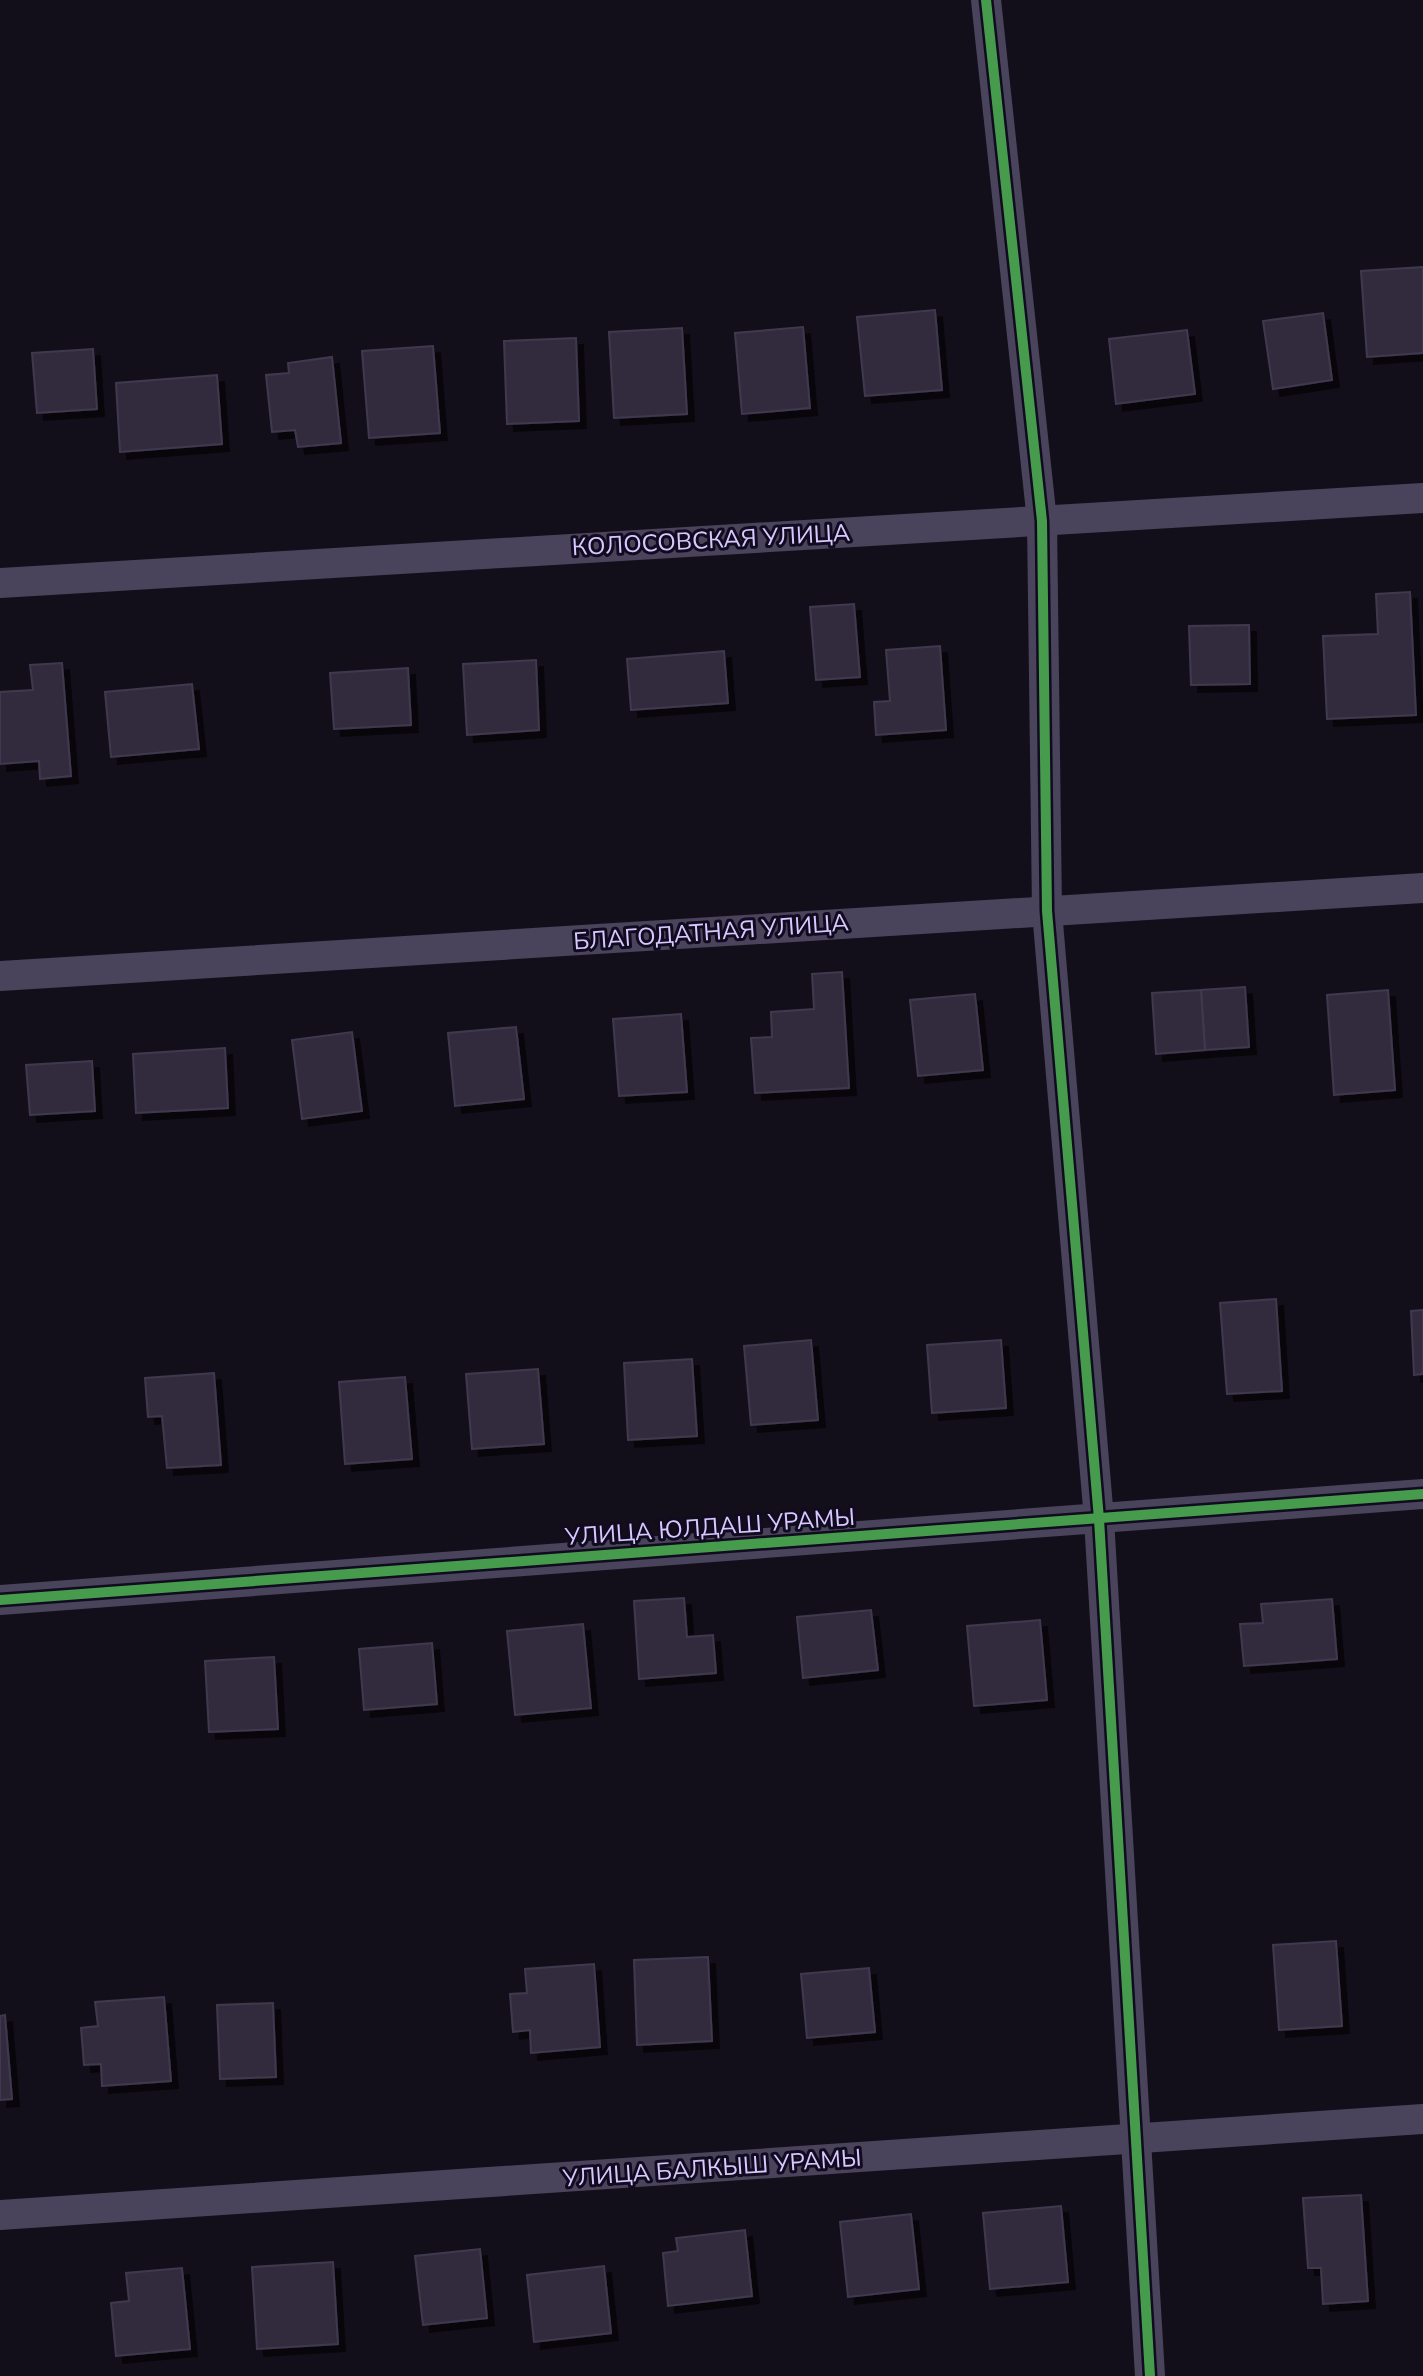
<svg xmlns="http://www.w3.org/2000/svg" width="1423" height="2376" viewBox="0 0 1423 2376" font-family="'Nunito Sans',sans-serif">
<style>
.building{fill:#312c3d;stroke:#40394f;stroke-width:2;filter:url(#shadow)}
.lines{fill:none;stroke-linecap:round;stroke-linejoin:round}
.minor{stroke:#49445b;stroke-width:30}
.cycleway-casing{stroke:#110b1f;stroke-width:15}
.cycleway{stroke:#469c4c;stroke-width:10}
.labels{text-anchor:middle;dominant-baseline:central;stroke-width:6;stroke-linejoin:round;paint-order:stroke}
.street-label{font-size:24px;fill:#d7c9ff;stroke:#110b1f}
</style>
<defs>
<filter id="shadow"><feDropShadow dx="7" dy="7" stdDeviation="0" flood-color="#0009"/></filter>
</defs>
<rect width="100%" height="100%" fill="#130f1a"/>
<!-- building -->
<g class="building">
<polygon points="1423,267 1423,353 1367,357 1361,271"/>
<polygon points="935,310 942,390 865,396 857,317"/>
<polygon points="1323,313 1332,380 1273,389 1263,321"/>
<polygon points="803,327 810,408 742,414 735,333"/>
<polygon points="682,328 687,414 614,418 609,332"/>
<polygon points="1187,330 1195,394 1116,404 1109,339"/>
<polygon points="576,338 579,421 507,424 504,341"/>
<polygon points="433,346 440,433 369,438 362,351"/>
<polygon points="93,349 97,409 37,413 32,353"/>
<polygon points="332,357 341,443 298,447 295,430 272,432 266,375 289,373 288,363"/>
<polygon points="217,375 222,444 120,452 116,383"/>
<polygon points="1410,592 1416,715 1327,719 1323,636 1378,634 1376,594"/>
<polygon points="854,604 860,677 816,680 810,607"/>
<polygon points="1249,625 1250,684 1191,685 1189,626"/>
<polygon points="940,646 946,730 876,735 874,702 890,701 886,650"/>
<polygon points="724,651 728,703 631,710 627,659"/>
<polygon points="536,660 539,730 467,735 463,664"/>
<polygon points="62,663 71,776 40,779 39,761 0,764 0,692 33,690 30,665"/>
<polygon points="408,668 411,725 334,729 330,673"/>
<polygon points="192,684 199,749 111,757 105,692"/>
<polygon points="842,972 849,1088 755,1093 751,1038 772,1037 771,1012 814,1009 812,974"/>
<polygon points="1245,987 1249,1047 1205,1050 1201,990"/>
<polygon points="1201,990 1205,1050 1156,1054 1152,993"/>
<polygon points="1388,990 1395,1090 1334,1095 1327,995"/>
<polygon points="975,994 983,1070 918,1076 910,1000"/>
<polygon points="681,1014 687,1092 619,1096 613,1019"/>
<polygon points="516,1027 524,1099 455,1106 448,1033"/>
<polygon points="352,1032 362,1111 302,1119 292,1040"/>
<polygon points="225,1048 228,1108 136,1113 133,1054"/>
<polygon points="92,1061 95,1111 30,1115 26,1065"/>
<polygon points="1276,1299 1282,1391 1227,1394 1220,1303"/>
<polygon points="1423,1310 1423,1374 1414,1375 1411,1311"/>
<polygon points="811,1340 818,1420 751,1425 744,1346"/>
<polygon points="1001,1340 1006,1408 932,1413 927,1345"/>
<polygon points="692,1359 697,1436 628,1440 624,1363"/>
<polygon points="538,1369 544,1444 472,1449 466,1374"/>
<polygon points="214,1373 221,1465 167,1468 162,1416 148,1417 145,1378"/>
<polygon points="405,1377 412,1459 345,1464 339,1382"/>
<polygon points="684,1598 687,1637 713,1635 716,1673 639,1679 634,1601"/>
<polygon points="1332,1599 1337,1659 1244,1666 1240,1624 1263,1623 1261,1604"/>
<polygon points="871,1610 878,1670 803,1678 797,1617"/>
<polygon points="1040,1620 1047,1700 974,1706 967,1626"/>
<polygon points="583,1624 591,1708 515,1715 507,1631"/>
<polygon points="432,1643 437,1704 364,1710 359,1649"/>
<polygon points="274,1657 278,1729 209,1732 205,1661"/>
<polygon points="1336,1941 1342,2026 1279,2030 1273,1945"/>
<polygon points="708,1957 712,2041 637,2045 634,1960"/>
<polygon points="594,1964 600,2047 531,2053 530,2030 513,2032 510,1994 527,1993 525,1969"/>
<polygon points="869,1968 875,2032 807,2038 801,1974"/>
<polygon points="164,1997 171,2081 102,2086 101,2064 84,2065 81,2028 98,2026 95,2002"/>
<polygon points="273,2003 276,2077 220,2079 217,2005"/>
<polygon points="5,2015 12,2099 0,2100 0,2016"/>
<polygon points="1361,2195 1368,2301 1323,2304 1321,2268 1308,2268 1303,2198"/>
<polygon points="1061,2206 1068,2282 990,2289 983,2213"/>
<polygon points="911,2214 919,2289 848,2297 840,2222"/>
<polygon points="745,2230 752,2296 668,2306 663,2253 678,2251 676,2238"/>
<polygon points="480,2249 487,2318 423,2325 415,2256"/>
<polygon points="333,2262 338,2344 257,2349 252,2267"/>
<polygon points="604,2266 611,2333 534,2342 527,2275"/>
<polygon points="182,2268 190,2349 116,2356 111,2303 129,2301 126,2273"/>
</g>
<g class="lines">
<!-- minor -->
<g class="minor">
<polyline points="986,0 1042,521 1047,911 1099,1519 1150,2376"/>
<polyline points="0,583 1423,498"/>
<polyline points="0,976 1423,888"/>
<polyline points="0,1600 1423,1494"/>
<polyline points="0,2215 1423,2119"/>
</g>
<defs>
<g id="cycleway">
<polyline points="986,0 1042,521 1047,911 1099,1519 1150,2376"/>
<polyline points="0,1600 1423,1494"/>
</g>
</defs>
<!-- cycleway casing -->
<use href="#cycleway" class="cycleway-casing"/>
<!-- cycleway -->
<use href="#cycleway" class="cycleway"/>
</g>
<g class="labels">
<!-- street labels -->
<g class="street-label">
<text transform="translate(711 540) rotate(-3)">КОЛОСОВСКАЯ УЛИЦА</text>
<text transform="translate(711 932) rotate(-4)">БЛАГОДАТНАЯ УЛИЦА</text>
<text transform="translate(710 1527) rotate(-4)">УЛИЦА ЮЛДАШ УРАМЫ</text>
<text transform="translate(712 2168) rotate(-4)">УЛИЦА БАЛКЫШ УРАМЫ</text>
</g>
</g>
</svg>
